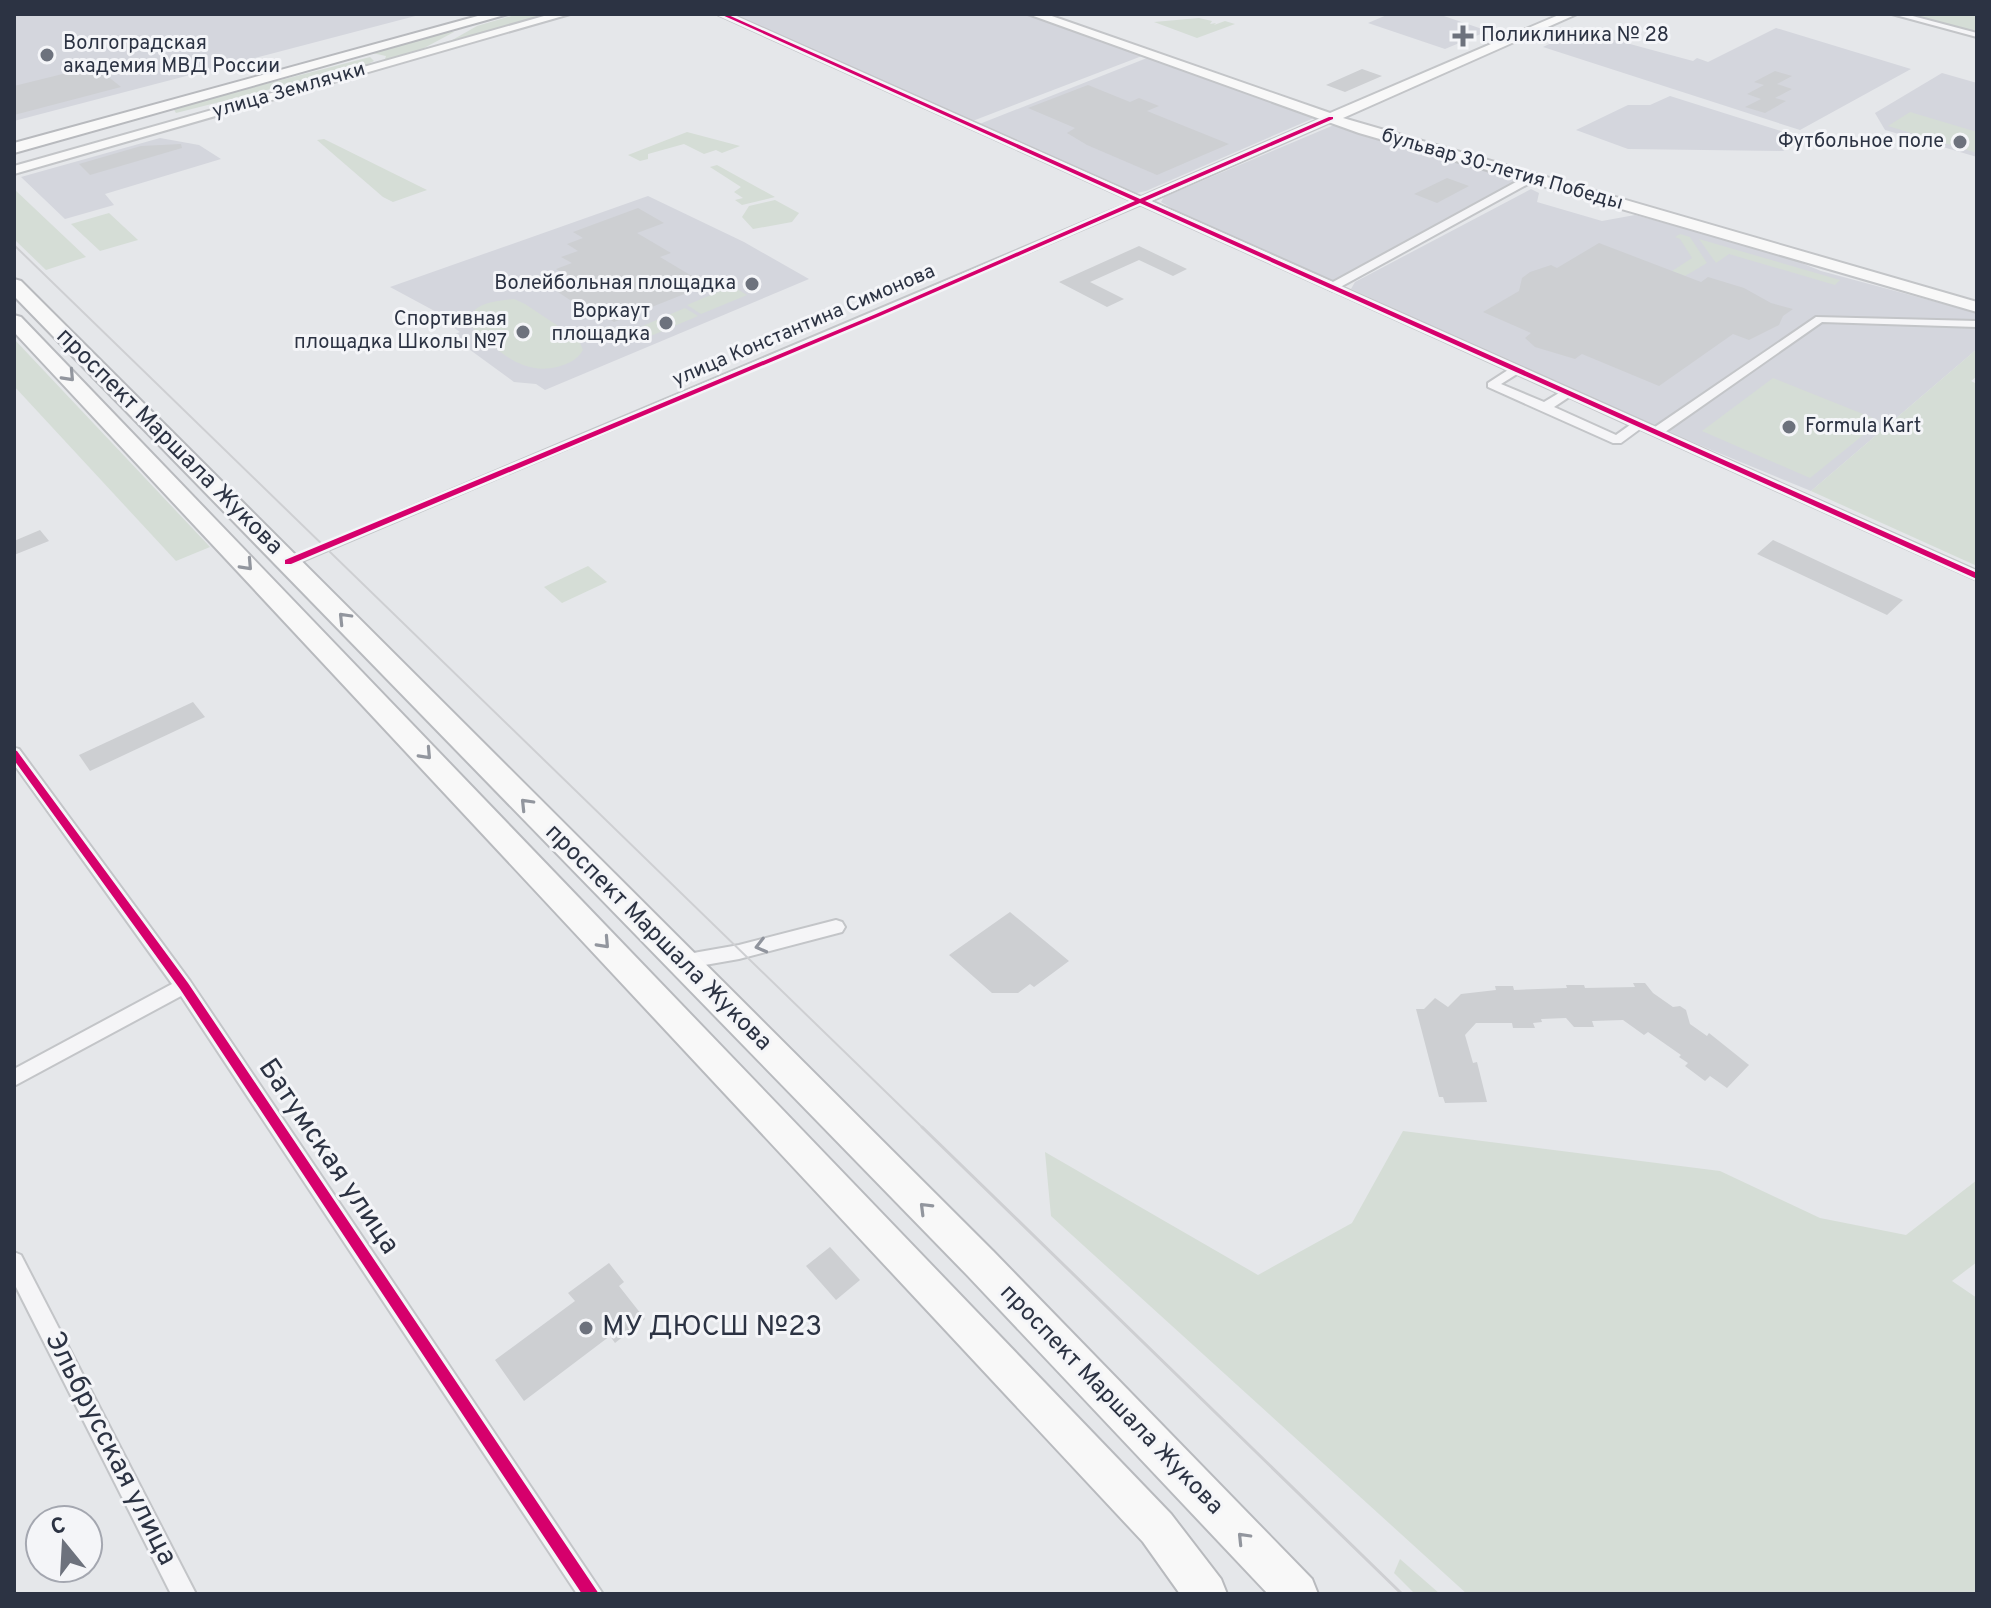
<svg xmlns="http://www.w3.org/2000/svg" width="1991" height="1608" viewBox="0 0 1991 1608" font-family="Overpass,sans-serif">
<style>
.built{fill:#d4d6dd}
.green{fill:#d5ddd6}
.building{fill:#cdcfd2}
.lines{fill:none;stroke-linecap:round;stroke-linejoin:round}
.minor-casing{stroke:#c3c5c8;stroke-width:4}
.tertiary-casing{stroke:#c3c5c8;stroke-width:4}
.secondary-casing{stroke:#c3c5c8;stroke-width:4}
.trunk-casing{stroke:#b8babe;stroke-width:4}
.minor{fill:#f5f5f7;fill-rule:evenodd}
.tertiary{fill:#f5f5f7;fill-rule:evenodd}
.secondary{fill:#f8f8f8;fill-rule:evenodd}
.trunk{fill:#f8f8f8;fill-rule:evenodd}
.tram-far1{stroke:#cecfd2;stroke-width:2}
.tram{stroke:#cecfd2;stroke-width:3}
.cycleway-casing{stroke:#f4f5f8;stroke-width:5}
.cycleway{fill:#d6006c;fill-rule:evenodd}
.oneway{stroke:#92969e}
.oneway2{stroke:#90949d}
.poi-dot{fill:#6d727d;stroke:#f4f5f8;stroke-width:3}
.labels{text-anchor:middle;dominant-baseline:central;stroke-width:6;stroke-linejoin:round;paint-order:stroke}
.far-poi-label{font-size:20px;fill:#2c3343;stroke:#f4f5f8;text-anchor:end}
.far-street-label{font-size:20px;fill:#2c3343;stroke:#f4f5f8}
.street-label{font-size:24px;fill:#2c3343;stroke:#f4f5f8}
.near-street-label{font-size:28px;fill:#2c3343;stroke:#f4f5f8}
.near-poi-label{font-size:28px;fill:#2c3343;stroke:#f4f5f8;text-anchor:start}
</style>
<rect width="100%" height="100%" fill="#e5e7ea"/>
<!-- built -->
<g class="built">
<polygon points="14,14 423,14 14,121"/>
<polygon points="730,14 1026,14 1142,56 970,122"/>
<polygon points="1389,14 1438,14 1488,31 1445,49 1368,23"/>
<polygon points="1776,28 1911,69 1800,130 1543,47 1578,30 1693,61 1697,58 1708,62"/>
<polygon points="1147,58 1314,118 1146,191 1137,193 1125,191 977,125"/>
<polygon points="1942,73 1977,83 1977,157 1885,130 1875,113"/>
<polygon points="1670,96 1803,138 1783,151 1628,149 1576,130 1628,105 1650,105"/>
<polygon points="1334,125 1339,125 1518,181 1338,281 1327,280 1198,223 1161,202 1164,197"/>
<polygon points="160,138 199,145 221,159 105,194 114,205 65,219 21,177"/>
<polygon points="1531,189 1539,193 1537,202 1602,221 1635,215 1782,255 1821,271 1977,313 1977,349 1811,491 1646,423 1351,289 1355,282"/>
<polygon points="648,196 744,242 809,279 545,390 536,384 514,382 451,336 460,332 439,317 442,315 390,287"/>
</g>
<!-- green -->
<g class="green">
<polygon points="518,14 556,14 447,43 477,26"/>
<polygon points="1905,14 1977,14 1977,30 1973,32"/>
<polygon points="1199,18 1212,21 1210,24 1216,23 1214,25 1225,21 1235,24 1197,38 1154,22"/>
<polygon points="450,31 454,32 413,54 384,62 386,56 372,53"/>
<polygon points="370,57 374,61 366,65 176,113 173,108"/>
<polygon points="1910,112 1977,132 1977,153 1888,126"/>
<polygon points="687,132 740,146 722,153 716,150 704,154 684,144 648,154 648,159 640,161 628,155"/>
<polygon points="324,139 427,190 393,202 383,197 317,140"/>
<polygon points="717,165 775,197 742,205 735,200 743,198 734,192 741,187 710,167"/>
<polygon points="14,189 86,257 46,270 14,239"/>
<polygon points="775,200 799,213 792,222 753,229 742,217 749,206"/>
<polygon points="109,213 138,240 100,251 71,224"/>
<polygon points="1680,234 1690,237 1707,263 1685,276 1672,271 1692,258 1680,239 1675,237"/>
<polygon points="1699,239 1840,280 1835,285 1729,254 1716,263"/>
<polygon points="732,286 747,295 701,314 687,305"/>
<path d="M514,299L525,304L579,340L583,350C577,360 568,364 557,367C519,376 495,347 468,324C471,302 495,301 514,299Z"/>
<polygon points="685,308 698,316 646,338 633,330"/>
<polygon points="14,339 210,547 176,561 14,386"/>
<polygon points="1977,349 1977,376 1971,381 1977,384 1977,566 1811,491"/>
<polygon points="1773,378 1873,418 1877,424 1810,478 1702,431"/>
<polygon points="588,566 607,582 562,603 544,587"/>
<polygon points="1403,1131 1720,1171 1820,1218 1906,1235 1977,1180 1977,1262 1952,1281 1977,1298 1977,1594 1467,1594 1051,1216 1045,1152 1258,1275 1352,1223"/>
<polygon points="1400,1559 1440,1594 1415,1594 1394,1573"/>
</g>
<!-- building -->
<g class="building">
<polygon points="95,66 121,87 14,115 14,86"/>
<polygon points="1362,69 1382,76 1345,92 1326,85"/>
<polygon points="1775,71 1792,76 1777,84 1792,89 1775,98 1786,101 1765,113 1745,107 1761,99 1747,94 1764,85 1754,82"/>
<polygon points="1088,85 1130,102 1139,98 1159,106 1147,111 1229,144 1157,175 1087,145 1067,133 1075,128 1028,108"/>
<polygon points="181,144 182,148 90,175 79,164 141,146"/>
<polygon points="1447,178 1469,186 1437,203 1414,194"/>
<polygon points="638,208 664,223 637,233 671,253 660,257 707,285 614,322 579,299 573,302 546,284 567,276 556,269 572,263 561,257 578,251 567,244 583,238 573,232"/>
<polygon points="1599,243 1701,282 1708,277 1744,288 1771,303 1793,309 1783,316 1779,325 1749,340 1733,334 1659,386 1582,354 1575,359 1535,347 1525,338 1531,333 1483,312 1519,291 1522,278 1530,272 1551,265 1557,268"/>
<polygon points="1139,246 1187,269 1173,276 1139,260 1090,282 1124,299 1107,307 1059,282"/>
<polygon points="40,530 49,541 14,555 14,541"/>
<polygon points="1773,540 1835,569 1903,600 1887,615 1757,554"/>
<polygon points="193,702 205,717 90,771 79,755"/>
<polygon points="1010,912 1069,961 1034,987 1030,984 1018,993 992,993 949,955"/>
<polygon points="1633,983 1645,983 1653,993 1673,1007 1680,1006 1686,1010 1690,1024 1707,1036 1709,1033 1749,1065 1727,1088 1710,1076 1705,1081 1685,1066 1688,1063 1679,1057 1681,1055 1648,1032 1644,1035 1623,1020 1592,1021 1594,1027 1574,1027 1566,1018 1541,1019 1542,1022 1533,1023 1535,1028 1513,1028 1512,1023 1476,1023 1465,1035 1473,1063 1477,1062 1487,1102 1445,1103 1443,1097 1439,1097 1416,1009 1424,1009 1435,998 1448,1007 1461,994 1496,990 1495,986 1513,986 1514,990 1567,988 1566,985 1584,985 1585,988 1635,987"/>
<polygon points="830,1247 860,1280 836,1300 806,1266"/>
<polygon points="609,1263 624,1282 619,1286 645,1319 615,1343 610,1336 524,1401 495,1360 575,1301 568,1293"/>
</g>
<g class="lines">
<defs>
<g id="minor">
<polygon points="1892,14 1905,14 1977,33 1977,37"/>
<polygon points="1141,198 1146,201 1144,203 293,565 288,566 281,562"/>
<path d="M1329,285H1337L1655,427L1816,317L1977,321V327L1822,322L1665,432L1977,571V580L1640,429L1621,443H1613L1488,387V383L1508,370L1329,289ZM1517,374L1559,393L1544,402L1501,384ZM1569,397L1630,425L1616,435L1554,407Z"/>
<polygon points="14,748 19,749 190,981 603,1594 577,1594 181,996 14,1086 14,1069 172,984 14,764"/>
<polygon points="836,920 842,922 845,927 842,932 739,959 682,969 676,967 673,962 676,957 682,955 739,945"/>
<polygon points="14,1252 21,1255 196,1594 171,1594 14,1283"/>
</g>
<polygon id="tertiary" points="717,14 730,14 1141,197 1327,116 1335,116 1335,120 1151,201 1333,282 1527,176 1537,179 1333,291"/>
<g id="secondary">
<polygon points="551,14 570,14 14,174 14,166"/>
<polygon points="1028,14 1046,14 1330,113 1561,14 1577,14 1343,118 1977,302 1977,312 1359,133"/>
</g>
<g id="trunk">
<polygon points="485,14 508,14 14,153 14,143"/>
<polygon points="14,279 21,281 993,1251 1312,1579 1318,1594 1268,1594 967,1275 14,296"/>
<polygon points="14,315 21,317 1171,1514 1221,1579 1227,1594 1180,1594 1143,1542 14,332"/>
</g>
</defs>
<!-- minor casing -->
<use href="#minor" class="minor-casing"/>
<!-- tertiary casing -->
<use href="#tertiary" class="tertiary-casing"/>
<!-- secondary casing -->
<use href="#secondary" class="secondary-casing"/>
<!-- trunk casing -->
<use href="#trunk" class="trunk-casing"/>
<!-- minor -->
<use href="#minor" class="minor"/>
<!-- tertiary -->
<use href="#tertiary" class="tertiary"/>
<!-- secondary -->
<use href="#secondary" class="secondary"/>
<!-- trunk -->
<use href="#trunk" class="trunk"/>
<!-- tram-far1 -->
<polyline class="tram-far1" points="14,245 924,1129"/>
<!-- tram -->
<polyline class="tram" points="922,1127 1402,1594"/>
<defs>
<g id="cycleway">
<polygon points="720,14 726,14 1140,199 1329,117 1333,117 1333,119 1145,201 1977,573 1977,579 1140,203 880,316 291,564 285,564 285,560 876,314 1135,201"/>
<polygon points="14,750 17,751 188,983 599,1594 582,1594 180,989 14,760"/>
</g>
</defs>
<!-- cycleway casing -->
<use href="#cycleway" class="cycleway-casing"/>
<!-- cycleway -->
<use href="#cycleway" class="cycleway"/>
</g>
<!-- one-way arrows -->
<defs><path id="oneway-chevron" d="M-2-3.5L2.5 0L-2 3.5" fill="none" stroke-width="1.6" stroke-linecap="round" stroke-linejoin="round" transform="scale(2)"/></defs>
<g class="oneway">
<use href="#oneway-chevron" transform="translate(69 376) rotate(47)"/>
<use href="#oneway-chevron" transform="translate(247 565) rotate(47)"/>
<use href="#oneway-chevron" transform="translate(344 618) rotate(-134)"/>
<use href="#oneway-chevron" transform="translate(426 754) rotate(47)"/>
<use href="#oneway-chevron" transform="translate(526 804) rotate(-134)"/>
<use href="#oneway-chevron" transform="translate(604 943) rotate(47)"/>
<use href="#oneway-chevron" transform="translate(925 1208) rotate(-135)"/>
<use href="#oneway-chevron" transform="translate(1243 1538) rotate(-134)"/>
</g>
<use class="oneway2" href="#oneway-chevron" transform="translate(761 946) rotate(166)"/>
<!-- markers -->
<g class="poi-dot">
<path d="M1459 24h8v8h8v8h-8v8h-8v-8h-8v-8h8z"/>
<circle cx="47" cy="55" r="8"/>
<circle cx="1960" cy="142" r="8"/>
<circle cx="752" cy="284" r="8"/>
<circle cx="666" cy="323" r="8"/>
<circle cx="523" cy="332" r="8"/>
<circle cx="1789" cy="427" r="8"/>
<circle cx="586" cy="1328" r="8"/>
</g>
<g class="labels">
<!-- far-poi labels -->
<g class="far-poi-label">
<text x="1481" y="36" text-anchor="start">Поликлиника № 28</text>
<text x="63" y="44" text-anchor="start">Волгоградская<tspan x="63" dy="23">академия МВД России</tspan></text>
<text x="1944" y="142">Футбольное поле</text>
<text x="736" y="284">Волейбольная площадка</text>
<text x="650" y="312">Воркаут<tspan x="650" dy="23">площадка</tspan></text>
<text x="507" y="320">Спортивная<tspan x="507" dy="23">площадка Школы №7</tspan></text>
<text x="1805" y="427" text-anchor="start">Formula Kart</text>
</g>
<!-- far-street labels -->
<g class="far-street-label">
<text transform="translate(289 91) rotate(-16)">улица Землячки</text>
<text transform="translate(1502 170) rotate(16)">бульвар 30-летия Победы</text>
<text transform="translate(804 326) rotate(-23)">улица Константина Симонова</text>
</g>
<!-- street labels -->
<g class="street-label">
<text transform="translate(169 442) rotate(45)">проспект Маршала Жукова</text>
<text transform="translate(658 938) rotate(45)">проспект Маршала Жукова</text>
<text transform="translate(1111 1400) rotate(46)">проспект Маршала Жукова</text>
</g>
<!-- near-street labels -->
<g class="near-street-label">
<text transform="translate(328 1157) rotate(56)">Батумская улица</text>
<text transform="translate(110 1449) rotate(63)">Эльбрусская улица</text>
</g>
<!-- near-poi labels -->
<g class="near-poi-label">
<text x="602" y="1328">МУ ДЮСШ №23</text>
</g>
</g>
<!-- border -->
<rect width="1991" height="1608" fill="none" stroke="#2c3343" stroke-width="32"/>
<!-- north arrow -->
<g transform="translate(64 1544) rotate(342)"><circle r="38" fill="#f4f5f8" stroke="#a4a7b0" stroke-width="2"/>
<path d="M0-6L14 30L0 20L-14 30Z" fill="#6d727d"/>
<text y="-12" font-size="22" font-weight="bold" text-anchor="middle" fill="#2c3343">С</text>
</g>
</svg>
